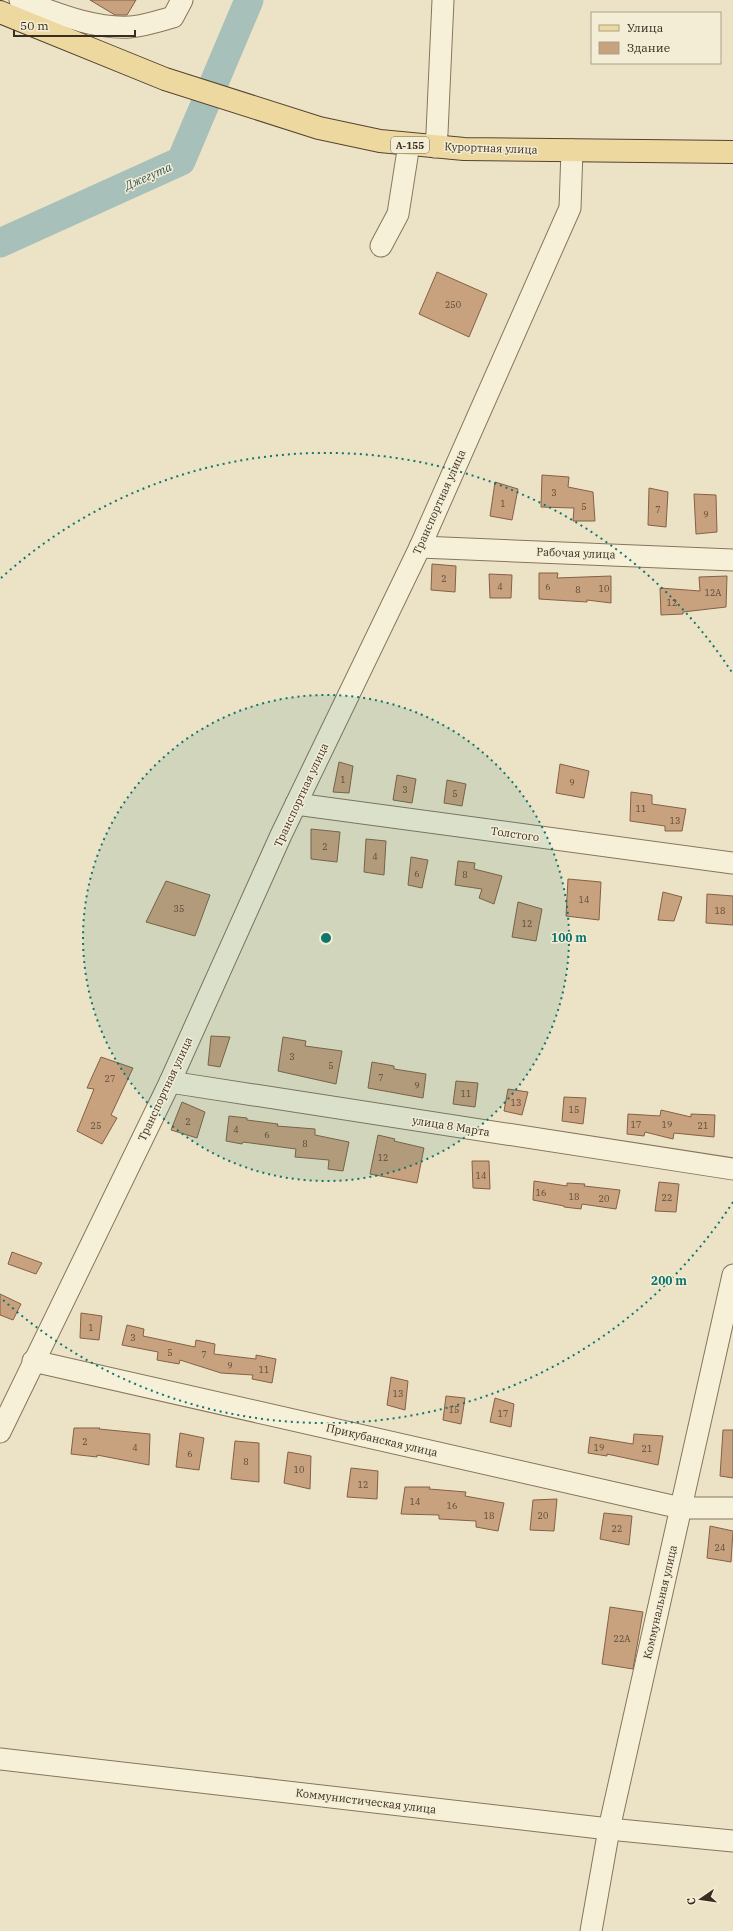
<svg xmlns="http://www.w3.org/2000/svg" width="733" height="1931" viewBox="0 0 733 1931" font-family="'IBM Plex Serif',serif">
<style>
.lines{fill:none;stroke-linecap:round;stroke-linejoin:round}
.river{stroke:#a7c0ba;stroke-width:29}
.building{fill:#c8a17e;stroke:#856144}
.minor-casing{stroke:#87755d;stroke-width:23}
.major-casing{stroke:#554330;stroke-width:24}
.minor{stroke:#f7f0d9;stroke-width:21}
.major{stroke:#edd9a0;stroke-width:22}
.ring{fill:none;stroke:#0f766e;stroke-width:2;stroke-dasharray:2 4}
.labels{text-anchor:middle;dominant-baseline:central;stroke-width:3;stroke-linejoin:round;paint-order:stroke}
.number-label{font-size:9px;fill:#5c4a38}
.shield{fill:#f4edd5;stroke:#706756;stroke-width:1}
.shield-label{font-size:10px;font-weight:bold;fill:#382d20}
.street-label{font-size:11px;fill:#382d20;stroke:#f4edd5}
.water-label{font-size:12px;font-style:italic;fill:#305756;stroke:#f4edd5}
.centre{fill:#0f766e;stroke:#f4edd5;stroke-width:2}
.ring-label{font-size:12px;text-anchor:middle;font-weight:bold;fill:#0f766e;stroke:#f4edd5;stroke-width:3;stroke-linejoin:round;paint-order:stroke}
</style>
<rect width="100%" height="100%" fill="#ece3c6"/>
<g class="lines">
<!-- river -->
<polyline class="river" points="0,243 181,161 249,0"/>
</g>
<!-- building -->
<g class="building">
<polygon points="90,0 136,0 127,15 115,15"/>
<polygon points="437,272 487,294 469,337 419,314"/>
<polygon points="542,475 569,477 568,487 593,492 595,521 573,521 574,508 541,507"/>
<polygon points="495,482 518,489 512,520 490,516"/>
<polygon points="649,488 668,492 666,527 648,525"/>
<polygon points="694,494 716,495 717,532 696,534"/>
<polygon points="432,564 456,566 455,592 431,590"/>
<polygon points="539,573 558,573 557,578 611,576 611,603 587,600 587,602 539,599"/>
<polygon points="489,574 512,575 511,598 490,598"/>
<polygon points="727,576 726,607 683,612 683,614 661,615 660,588 700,591 699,577"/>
<polygon points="339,762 353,766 349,793 333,792"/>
<polygon points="560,764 589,771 584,798 556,793"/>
<polygon points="397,775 416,779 412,803 393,800"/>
<polygon points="447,780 466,784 462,806 444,803"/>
<polygon points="631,792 652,795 652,804 686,809 682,831 665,831 665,826 630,821"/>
<polygon points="311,829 340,832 337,862 311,859"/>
<polygon points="366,839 386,841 384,875 364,872"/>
<polygon points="411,857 428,860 422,888 408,885"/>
<polygon points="458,861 475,863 474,869 502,876 494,904 479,898 482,889 455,885"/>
<polygon points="568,879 601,882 599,920 566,916"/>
<polygon points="166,881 210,895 195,936 146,922"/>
<polygon points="663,892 682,897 674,921 658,920"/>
<polygon points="707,894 733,896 733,925 706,923"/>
<polygon points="518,902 542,909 536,941 512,937"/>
<polygon points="211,1036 230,1037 220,1067 208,1065"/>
<polygon points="283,1037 306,1041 305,1046 342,1051 336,1084 278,1071"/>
<polygon points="101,1057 133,1068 111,1115 117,1118 102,1144 77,1131 94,1089 87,1088"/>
<polygon points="372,1062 394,1066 394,1069 426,1074 423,1098 368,1088"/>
<polygon points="456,1081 478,1083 475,1107 453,1104"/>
<polygon points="508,1089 528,1092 522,1115 504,1111"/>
<polygon points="564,1097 586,1098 583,1124 562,1121"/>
<polygon points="182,1102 205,1112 197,1138 171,1130"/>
<polygon points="661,1110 691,1117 691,1114 715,1115 714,1137 674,1133 673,1139 645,1132 644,1136 627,1134 628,1114 660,1116"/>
<polygon points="229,1116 247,1118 247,1120 278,1124 277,1126 315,1129 315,1135 349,1142 343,1171 328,1169 329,1160 295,1157 296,1149 243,1142 242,1144 226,1141"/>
<polygon points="378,1135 395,1139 394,1141 424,1148 417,1183 370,1174"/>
<polygon points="472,1161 489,1161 490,1189 473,1188"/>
<polygon points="534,1181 567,1186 567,1183 585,1184 584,1186 620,1190 616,1209 582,1204 581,1209 564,1207 564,1206 533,1200"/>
<polygon points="659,1182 679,1184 676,1212 655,1211"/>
<polygon points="12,1252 42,1263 36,1274 8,1264"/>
<polygon points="0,1294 21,1304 13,1320 0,1315"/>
<polygon points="81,1313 102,1316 99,1340 80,1338"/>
<polygon points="127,1325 144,1329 143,1336 195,1347 196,1340 215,1344 214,1354 256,1359 256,1355 276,1359 272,1383 252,1379 253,1375 221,1373 180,1360 179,1364 157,1360 158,1352 122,1345"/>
<polygon points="391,1377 408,1381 405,1410 387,1405"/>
<polygon points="446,1396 465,1398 461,1424 443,1420"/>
<polygon points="495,1398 514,1404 511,1427 490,1422"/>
<polygon points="74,1428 100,1428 99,1429 150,1434 149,1465 97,1455 97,1457 71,1454"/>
<polygon points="723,1430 733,1430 733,1478 720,1476"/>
<polygon points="180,1433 204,1438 199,1470 176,1467"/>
<polygon points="634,1434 663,1436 658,1465 607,1454 607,1456 588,1453 590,1437 633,1444"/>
<polygon points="235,1441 259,1443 259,1482 231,1479"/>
<polygon points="288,1452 311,1456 310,1489 284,1483"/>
<polygon points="351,1468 378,1471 377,1499 347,1497"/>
<polygon points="405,1487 430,1487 429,1489 466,1492 465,1496 504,1503 498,1531 476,1527 476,1521 439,1519 439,1515 401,1514"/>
<polygon points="557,1499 554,1531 530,1530 533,1500"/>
<polygon points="604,1513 632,1516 629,1545 600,1539"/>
<polygon points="710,1526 733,1531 731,1562 707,1558"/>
<polygon points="610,1607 643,1612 633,1669 602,1664"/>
</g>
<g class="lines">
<defs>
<g id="minor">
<path d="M20,0C56,13 92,29 130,27C144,26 159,21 173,17L182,0"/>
<polyline points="435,147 437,133 443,0"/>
<polyline points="381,246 398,214 409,144"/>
<polyline points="420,547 733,560"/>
<polyline points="296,804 733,863"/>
<polyline points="170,1082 733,1169"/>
<polyline points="33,1361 681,1508 733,1508"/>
<polyline points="0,1432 170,1082 281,835 420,547 570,208 572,150"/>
<polyline points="0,1759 609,1829 733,1841"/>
<polyline points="591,1931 609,1829 733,1275"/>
</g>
<polyline id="major" points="0,12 165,79 319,128 380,141 464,149 733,152"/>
</defs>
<!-- minor casing -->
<use href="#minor" class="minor-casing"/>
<!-- major casing -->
<use href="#major" class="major-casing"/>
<!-- minor -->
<use href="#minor" class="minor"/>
<!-- major -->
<use href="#major" class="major"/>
</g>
<!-- distance rings -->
<circle cx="326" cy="938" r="243" fill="#0f766e" fill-opacity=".12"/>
<g class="ring">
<circle cx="326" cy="938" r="243"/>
<path d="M733 1202A485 485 0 0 1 1 1298M1 578A485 485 0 0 1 733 674"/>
</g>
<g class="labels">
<!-- number labels -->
<g class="number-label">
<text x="453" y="304">250</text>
<text x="554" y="492">3</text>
<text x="503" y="503">1</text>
<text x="584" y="506">5</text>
<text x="658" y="509">7</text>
<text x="706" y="514">9</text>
<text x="444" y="578">2</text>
<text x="500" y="586">4</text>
<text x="548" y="586">6</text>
<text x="604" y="588">10</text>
<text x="578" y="589">8</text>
<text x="713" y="592">12А</text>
<text x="672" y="602">12</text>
<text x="343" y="779">1</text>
<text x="572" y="782">9</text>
<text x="405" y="789">3</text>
<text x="455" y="793">5</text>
<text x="641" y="808">11</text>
<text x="675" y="820">13</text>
<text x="325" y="846">2</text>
<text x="375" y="856">4</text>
<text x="417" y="873">6</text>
<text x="465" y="874">8</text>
<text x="584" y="899">14</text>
<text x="179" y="908">35</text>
<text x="720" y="910">18</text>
<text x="527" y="923">12</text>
<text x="292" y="1056">3</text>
<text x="331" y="1065">5</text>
<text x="381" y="1077">7</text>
<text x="110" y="1078">27</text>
<text x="417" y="1085">9</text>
<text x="466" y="1093">11</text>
<text x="516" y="1102">13</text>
<text x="574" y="1109">15</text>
<text x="188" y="1121">2</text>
<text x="636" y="1124">17</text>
<text x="667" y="1124">19</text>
<text x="96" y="1125">25</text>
<text x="703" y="1125">21</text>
<text x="236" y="1129">4</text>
<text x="267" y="1134">6</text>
<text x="305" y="1143">8</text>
<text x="383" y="1157">12</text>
<text x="481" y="1175">14</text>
<text x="541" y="1192">16</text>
<text x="574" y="1196">18</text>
<text x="667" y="1197">22</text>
<text x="604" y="1198">20</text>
<text x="91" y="1327">1</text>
<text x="133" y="1337">3</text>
<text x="170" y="1352">5</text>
<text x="204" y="1354">7</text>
<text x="230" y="1365">9</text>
<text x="264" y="1369">11</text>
<text x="398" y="1393">13</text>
<text x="454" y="1409">15</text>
<text x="503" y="1413">17</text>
<text x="85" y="1441">2</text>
<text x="135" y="1447">4</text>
<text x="599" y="1447">19</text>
<text x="647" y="1448">21</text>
<text x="190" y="1453">6</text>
<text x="246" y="1461">8</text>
<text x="299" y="1469">10</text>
<text x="363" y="1484">12</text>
<text x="415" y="1501">14</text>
<text x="452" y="1505">16</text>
<text x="489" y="1515">18</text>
<text x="543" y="1515">20</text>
<text x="617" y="1528">22</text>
<text x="720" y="1547">24</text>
<text x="622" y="1638">22А</text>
</g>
<!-- shield labels -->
<rect class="shield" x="391" y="137" width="38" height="16" rx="3"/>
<g class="shield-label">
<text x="410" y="145">А-155</text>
</g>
<!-- street labels -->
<g class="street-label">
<text transform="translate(491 148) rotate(2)">Курортная улица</text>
<text transform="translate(439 502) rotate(-66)">Транспортная улица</text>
<text transform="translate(576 553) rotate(2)">Рабочая улица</text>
<text transform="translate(301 795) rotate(-65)">Транспортная улица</text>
<text transform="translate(515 834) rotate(8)">Толстого</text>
<text transform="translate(165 1089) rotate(-65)">Транспортная улица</text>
<text transform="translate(451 1126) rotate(9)">улица 8 Марта</text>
<text transform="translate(382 1440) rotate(13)">Прикубанская улица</text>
<text transform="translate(660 1602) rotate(-77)">Коммунальная улица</text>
<text transform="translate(366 1801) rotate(7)">Коммунистическая улица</text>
</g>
<!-- water labels -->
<g class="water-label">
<text transform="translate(148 176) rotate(-24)">Джегута</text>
</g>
</g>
<circle cx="326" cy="938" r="6" class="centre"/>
<g class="ring-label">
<text x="569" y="942">100 m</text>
<text x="669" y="1285">200 m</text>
</g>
<!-- legend -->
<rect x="591" y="12" width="130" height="52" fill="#f4edd5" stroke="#a9a08d"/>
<rect x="599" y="25" width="20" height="6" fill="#edd9a0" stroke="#a9a08d"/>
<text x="627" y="32" font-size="12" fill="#382d20">Улица</text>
<rect x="599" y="42" width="20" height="12" fill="#c8a17e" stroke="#a9a08d"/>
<text x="627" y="52" font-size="12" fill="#382d20">Здание</text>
<!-- north arrow -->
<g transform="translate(701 1899) rotate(257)" stroke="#f4edd5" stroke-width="3" paint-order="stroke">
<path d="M0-3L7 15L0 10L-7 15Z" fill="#382d20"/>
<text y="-6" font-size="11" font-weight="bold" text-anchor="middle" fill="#382d20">С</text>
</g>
<!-- scale -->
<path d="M14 30v6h121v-6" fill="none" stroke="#382d20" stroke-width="2"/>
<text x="20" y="30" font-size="12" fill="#382d20" stroke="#f4edd5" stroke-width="3" paint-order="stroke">50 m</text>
</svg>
